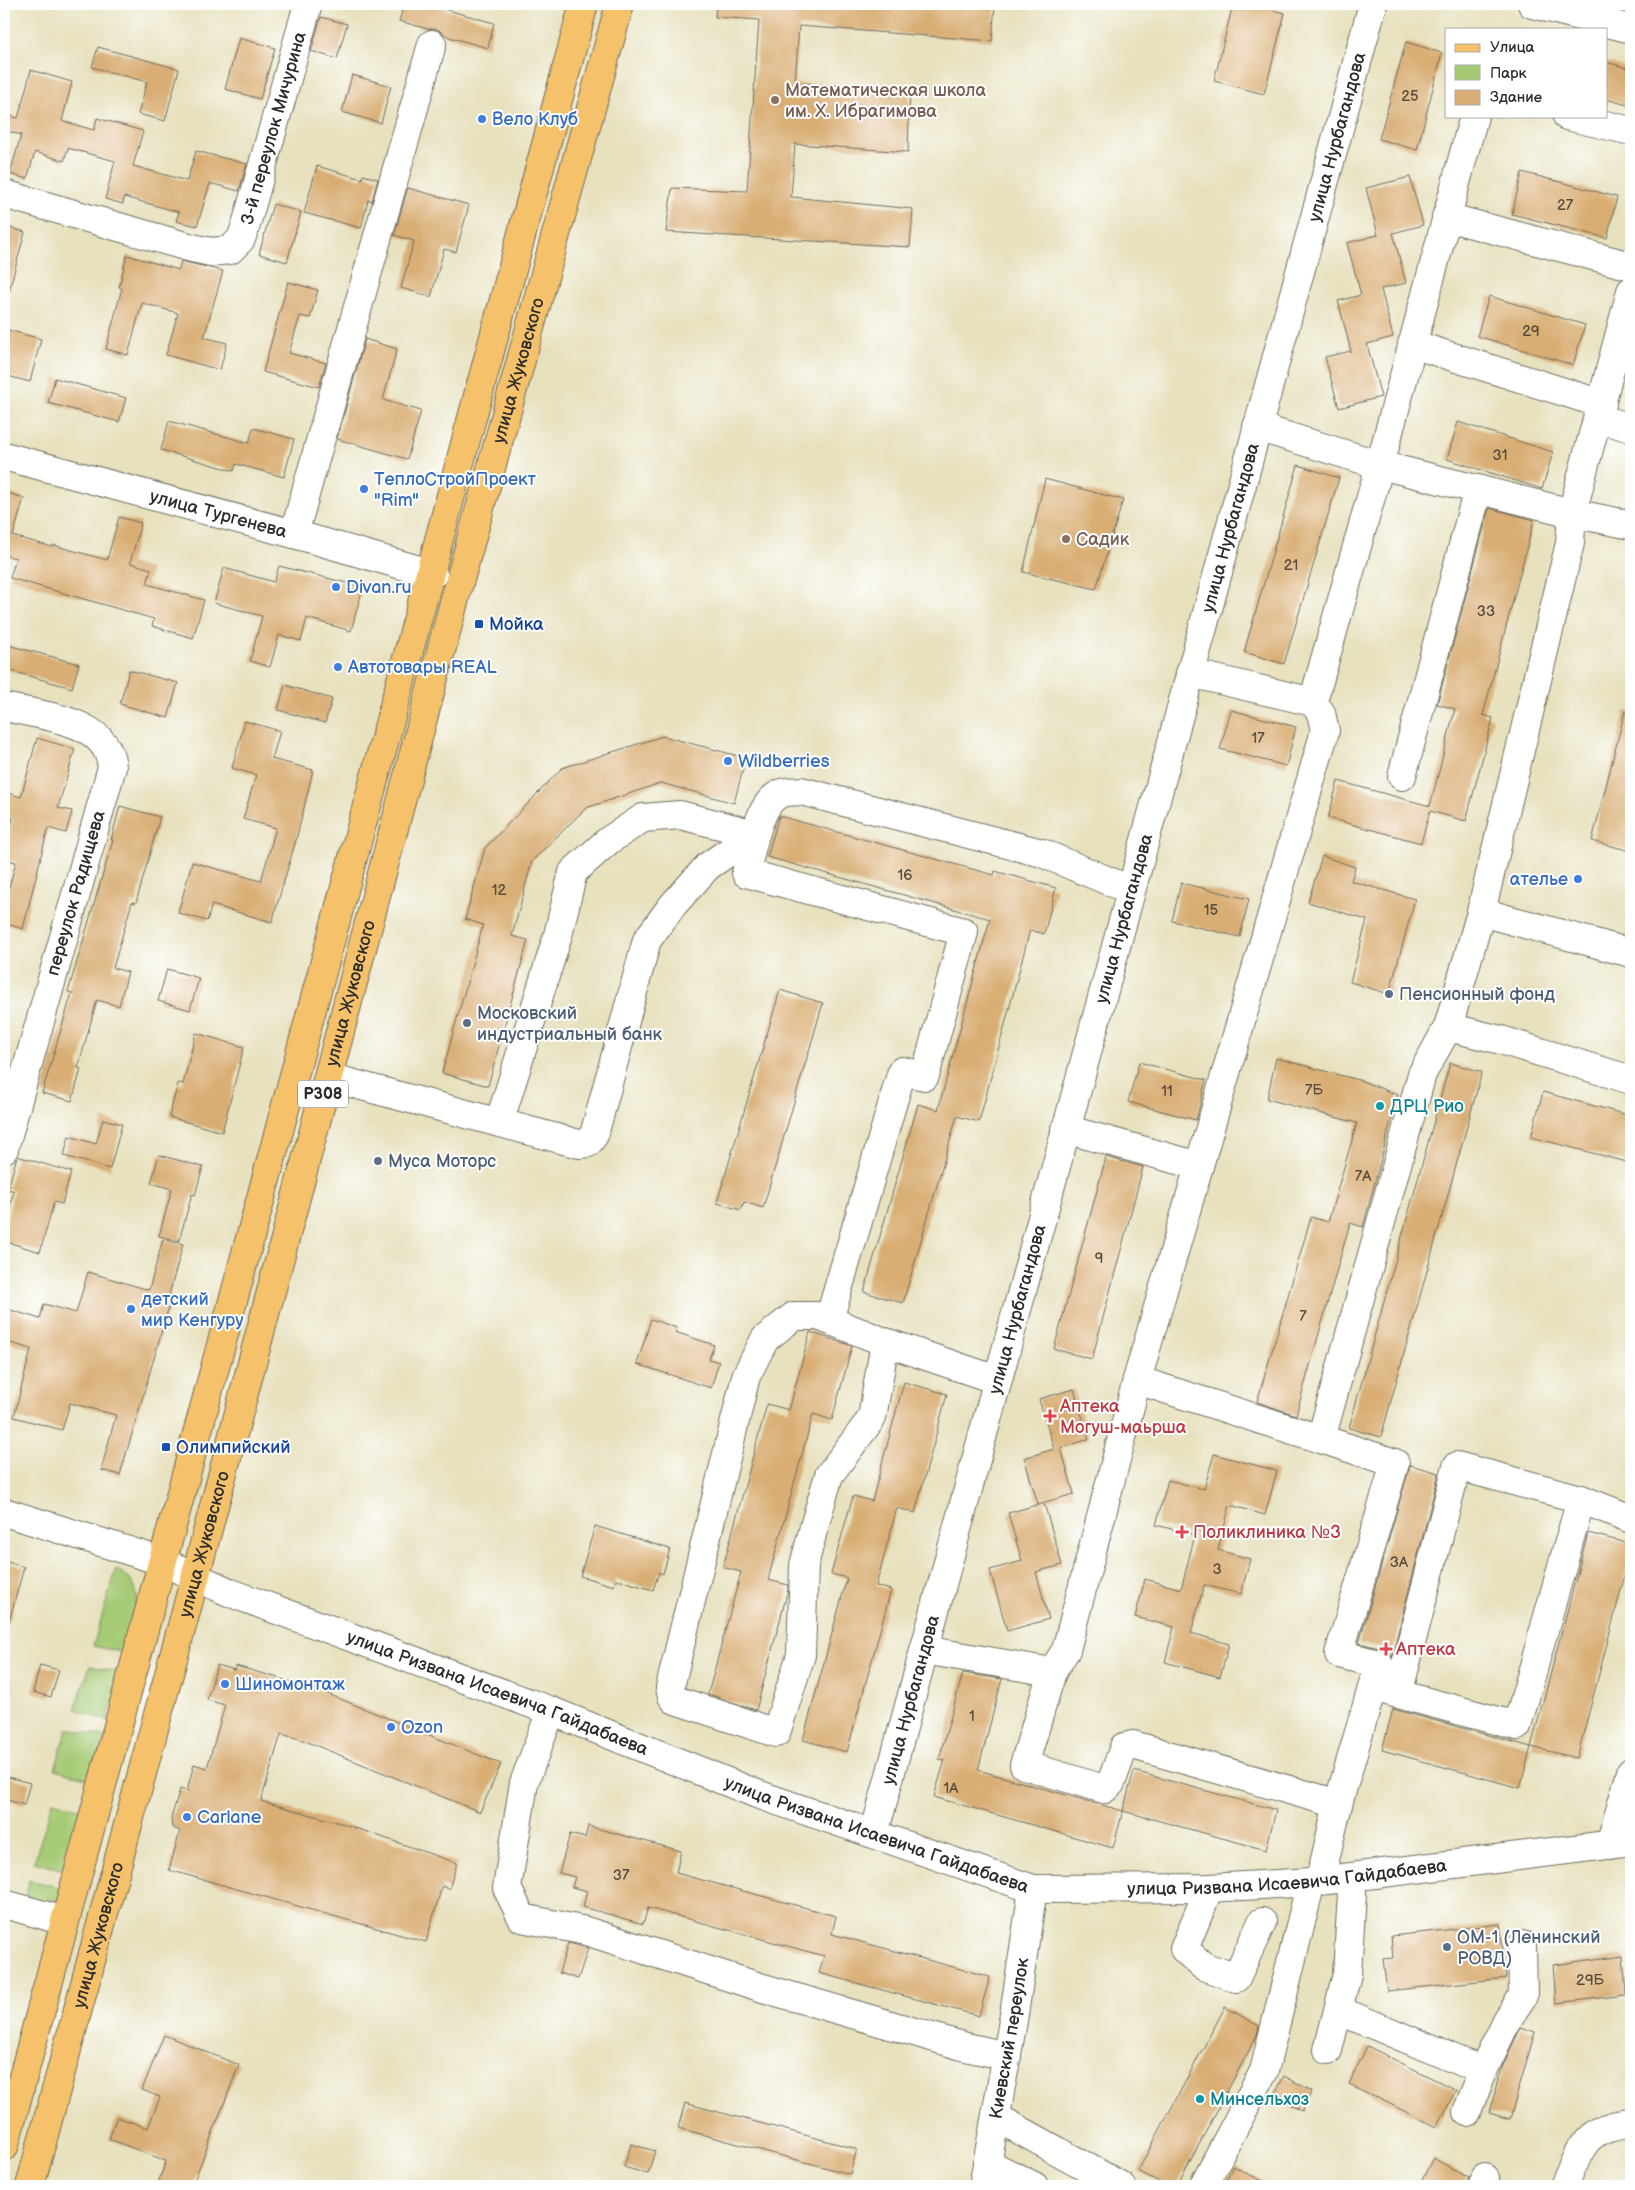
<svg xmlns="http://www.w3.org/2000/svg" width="1635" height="2190" viewBox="0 0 1635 2190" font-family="'Balsamiq Sans',sans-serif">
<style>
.green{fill:#a6ca74;stroke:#687a50}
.building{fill:#d9ae74}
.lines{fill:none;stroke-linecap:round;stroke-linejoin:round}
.minor-casing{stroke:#6d6b5e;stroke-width:30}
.major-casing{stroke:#6d6b5e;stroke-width:30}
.minor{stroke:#fff;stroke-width:28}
.major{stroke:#f5c16b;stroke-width:28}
.education-dot{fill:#8d6e63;stroke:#fff;stroke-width:2}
.shop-dot{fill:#3f7fe0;stroke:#fff;stroke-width:2}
.transit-dot{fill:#1a4fb4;stroke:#fff;stroke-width:2}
.service-dot{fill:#5c6f8a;stroke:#fff;stroke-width:2}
.culture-dot{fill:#0f9aa8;stroke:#fff;stroke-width:2}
.health-dot{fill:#e0444e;stroke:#fff;stroke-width:2}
.labels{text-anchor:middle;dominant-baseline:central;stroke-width:4;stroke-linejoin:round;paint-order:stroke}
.number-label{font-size:15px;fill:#564c3d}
.shield{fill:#fff;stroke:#6b6b6b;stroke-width:1}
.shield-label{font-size:16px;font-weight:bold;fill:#2b2b2b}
.education-label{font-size:18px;fill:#785e54;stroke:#fff;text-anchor:start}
.shop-label{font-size:18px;fill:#366cbe;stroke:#fff;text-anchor:start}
.street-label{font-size:18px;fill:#2b2b2b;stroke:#fff}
.transit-label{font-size:18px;fill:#164399;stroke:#fff;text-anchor:start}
.service-label{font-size:18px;fill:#4e5e75;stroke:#fff;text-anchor:start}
.culture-label{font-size:18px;fill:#0d838f;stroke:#fff;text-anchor:start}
.health-label{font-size:18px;fill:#be3a42;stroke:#fff;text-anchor:start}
</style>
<rect width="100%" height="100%" fill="#fff"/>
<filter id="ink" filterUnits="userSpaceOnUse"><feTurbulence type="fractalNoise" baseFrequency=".02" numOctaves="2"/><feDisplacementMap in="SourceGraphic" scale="10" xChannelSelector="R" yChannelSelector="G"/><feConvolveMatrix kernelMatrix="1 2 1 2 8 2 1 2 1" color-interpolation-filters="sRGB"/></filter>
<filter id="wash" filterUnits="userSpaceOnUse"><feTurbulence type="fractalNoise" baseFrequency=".0096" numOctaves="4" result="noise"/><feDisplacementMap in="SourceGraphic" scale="20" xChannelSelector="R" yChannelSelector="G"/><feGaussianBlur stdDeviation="1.12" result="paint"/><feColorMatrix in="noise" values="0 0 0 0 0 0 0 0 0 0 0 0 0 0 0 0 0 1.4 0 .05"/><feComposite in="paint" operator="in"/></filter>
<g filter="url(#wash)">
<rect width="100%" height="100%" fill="#e7e1be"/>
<!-- green -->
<g class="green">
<path d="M116,1570C152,1585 133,1625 125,1653L93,1646Z"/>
<polygon points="90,1666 122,1673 107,1721 75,1709"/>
<polygon points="67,1729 105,1736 92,1780 55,1769"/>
<polygon points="53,1801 85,1810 67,1871 34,1862"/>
<polygon points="29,1880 65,1888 58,1907 25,1904"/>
</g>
<g id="blocks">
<!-- building -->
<g class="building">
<polygon points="404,4 426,4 494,23 488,48 449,37 437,29 428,29 399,21"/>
<polygon points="716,4 995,4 992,41 799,26 795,83 910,90 908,152 795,144 791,197 913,209 910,247 666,232 672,188 747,191 759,20 715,17"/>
<polygon points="1233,4 1249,4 1285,13 1264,94 1214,81"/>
<polygon points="321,17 347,24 337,59 311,51"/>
<polygon points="239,38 275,48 260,99 225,89"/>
<polygon points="1406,42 1442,53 1417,150 1379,139"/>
<polygon points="98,47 179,69 165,121 138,114 147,82 92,67"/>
<polygon points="1606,62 1631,69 1631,106 1606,99"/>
<polygon points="31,70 72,82 62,121 94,130 97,118 143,131 133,166 187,181 196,151 247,164 239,191 210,183 197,226 176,221 179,212 124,197 123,204 105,199 115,161 68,148 64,161 35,152 27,179 10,174 21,135 4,130 4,114 18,118"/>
<polygon points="352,75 391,86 381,123 342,112"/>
<polygon points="317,166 362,179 363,175 378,179 372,201 368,200 361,228 304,213"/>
<polygon points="1522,172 1617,197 1607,238 1512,214"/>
<polygon points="1410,177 1423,225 1393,233 1406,283 1381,289 1393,337 1367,344 1381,397 1339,408 1325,357 1351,351 1338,301 1361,295 1347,243 1378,235 1366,188"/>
<polygon points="408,188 469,205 456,252 444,249 431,297 401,288 414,241 394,235"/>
<polygon points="273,204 301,212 287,262 259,254"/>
<polygon points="4,226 25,232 9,291 4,290"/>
<polygon points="127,255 179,270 181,261 223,271 204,337 227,343 220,370 166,355 178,313 142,303 128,355 106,349 122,288 119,287"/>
<polygon points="288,282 318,290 310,318 300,316 289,353 326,363 319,387 263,372"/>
<polygon points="1489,296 1585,325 1573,365 1477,336"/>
<polygon points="4,329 41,339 30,382 4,375"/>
<polygon points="365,339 397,349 383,400 421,411 407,459 337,439"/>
<polygon points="55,378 126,398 119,422 48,403"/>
<polygon points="169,421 249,443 253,428 294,439 284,477 236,464 234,471 161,450"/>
<polygon points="1458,422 1553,452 1542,489 1447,459"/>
<polygon points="1298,465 1339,478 1284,664 1244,652"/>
<polygon points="1045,479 1123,500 1096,589 1023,572"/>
<polygon points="8,493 24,498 13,536 52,547 53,545 107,560 119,517 141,523 130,563 151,569 147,584 204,600 193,638 152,626 154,619 10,578 16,558 4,555 4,508"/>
<polygon points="1489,508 1534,520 1483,715 1493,718 1466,821 1430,811 1421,843 1328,818 1338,781 1430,806 1455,709 1437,704"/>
<polygon points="279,566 363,587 351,631 307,618 301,641 279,635 270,667 250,661 262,616 214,603 224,568 274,582"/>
<polygon points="4,644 79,664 72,688 4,669"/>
<polygon points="129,670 178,683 168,718 120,704"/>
<polygon points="285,685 332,699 325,723 278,710"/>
<polygon points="1231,710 1296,727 1286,766 1220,749"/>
<polygon points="1625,711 1631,712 1631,851 1592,841"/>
<polygon points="245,721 280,731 272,759 313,770 296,840 272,922 212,905 207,921 178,913 192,862 261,881 276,828 243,819 256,775 232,768"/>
<polygon points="663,736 746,758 734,803 661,783 586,808 532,861 512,936 528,940 488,1086 442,1073 483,925 465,919 485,848 562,768"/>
<polygon points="37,738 75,749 58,808 72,811 66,833 48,828 23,929 4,923 4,906 16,862 4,859 13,818 4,816 4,792 21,797"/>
<polygon points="120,806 160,817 136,903 132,902 113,968 128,972 119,1006 97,1000 78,1068 81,1069 72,1101 42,1093 72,993 68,992 113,840 111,840"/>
<polygon points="779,816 994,875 995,871 1056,888 1044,934 1030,930 979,1122 957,1116 903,1303 864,1292 918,1104 938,1110 990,919 767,857"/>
<polygon points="1322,856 1355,867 1351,881 1415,899 1389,994 1350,982 1367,920 1308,902"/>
<polygon points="1181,883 1249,899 1240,937 1172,921"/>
<polygon points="167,969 199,978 190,1010 158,1001"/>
<polygon points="780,990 823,1003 763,1208 744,1202 741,1210 717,1203"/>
<polygon points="196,1033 244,1047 222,1132 169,1117 178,1083 183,1084"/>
<polygon points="1276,1058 1362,1081 1398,1095 1363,1227 1350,1223 1296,1415 1257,1402 1311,1217 1328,1222 1357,1123 1267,1099"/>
<polygon points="1139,1062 1206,1080 1196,1120 1128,1102"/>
<polygon points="1450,1063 1482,1072 1381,1437 1349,1428"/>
<polygon points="1543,1092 1631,1116 1631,1163 1531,1137"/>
<polygon points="103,1119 122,1124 110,1169 64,1156 69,1136 96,1144"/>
<polygon points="159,1155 203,1167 195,1195 192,1194 179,1241 159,1236 172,1189 151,1183"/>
<polygon points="17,1156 71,1172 62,1204 54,1202 40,1252 4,1241 4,1229 14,1191 8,1189"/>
<polygon points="1106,1157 1143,1167 1092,1359 1054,1349"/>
<polygon points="163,1239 183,1244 169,1295 172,1296 120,1475 101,1470 116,1415 70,1403 62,1430 14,1417 31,1349 4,1341 4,1308 40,1319 44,1304 76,1313 88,1272 149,1290"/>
<polygon points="651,1319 677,1328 675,1332 714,1345 709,1359 719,1362 711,1388 637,1364"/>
<polygon points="810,1332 852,1346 832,1420 813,1414 768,1580 788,1585 788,1590 756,1710 708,1694 741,1572 723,1567 767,1404 789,1410"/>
<polygon points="904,1382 947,1394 915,1513 897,1508 876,1586 891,1590 847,1752 803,1740 847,1578 831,1574 853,1496 872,1501"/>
<polygon points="1074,1389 1089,1439 1061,1448 1074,1494 1038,1504 1024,1458 1054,1449 1039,1399"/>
<polygon points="1214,1454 1277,1471 1265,1515 1230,1505 1218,1550 1250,1559 1241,1594 1204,1585 1191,1633 1229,1644 1220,1677 1165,1662 1174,1627 1135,1617 1145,1579 1181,1589 1195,1535 1156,1525 1168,1480 1204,1489"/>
<polygon points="1410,1465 1439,1473 1392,1656 1383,1649 1359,1643"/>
<polygon points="1044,1503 1062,1565 1036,1572 1049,1619 1007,1631 990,1570 1022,1561 1008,1513"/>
<polygon points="595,1526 670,1549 663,1574 659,1572 653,1590 616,1579 614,1586 580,1576"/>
<polygon points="1588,1533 1631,1544 1631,1552 1577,1758 1531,1747"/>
<polygon points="4,1561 24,1567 9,1622 4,1621"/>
<polygon points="40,1665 59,1670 51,1697 33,1692"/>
<polygon points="217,1665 235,1670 236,1666 313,1688 501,1764 480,1812 300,1739 281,1734 261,1801 344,1824 457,1863 449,1889 442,1886 426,1942 169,1870 180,1831 172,1827 171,1818 180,1789 187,1791 194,1764 207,1768 225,1705 207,1700"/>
<polygon points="963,1673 1002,1679 978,1770 1123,1811 1113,1848 934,1797 945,1760 939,1759"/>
<polygon points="1393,1709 1531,1747 1520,1788 1382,1750"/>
<polygon points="1134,1771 1276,1810 1266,1850 1123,1811"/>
<polygon points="4,1776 30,1783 24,1805 4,1799"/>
<polygon points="588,1826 681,1851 676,1873 836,1916 832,1934 990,1977 979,2016 819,1973 824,1956 648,1908 643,1924 583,1907 587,1891 572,1887 575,1877 559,1873 570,1834 585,1838"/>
<polygon points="1500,1924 1506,1978 1387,1991 1383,1959 1393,1958 1391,1936"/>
<polygon points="568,1943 588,1948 578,1979 559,1973"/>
<polygon points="1623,1955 1626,1995 1556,2003 1553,1965"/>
<polygon points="1225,2007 1259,2026 1257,2035 1177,2186 1167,2186 1138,2171"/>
<polygon points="1521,2027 1535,2032 1510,2119 1489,2113 1503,2065"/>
<polygon points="164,2035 239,2065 192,2186 157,2186 166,2161 109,2139 117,2117 148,2128 160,2097 142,2090"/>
<polygon points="1367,2046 1456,2090 1437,2127 1349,2084"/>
<polygon points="1284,2076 1312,2091 1302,2111 1274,2096"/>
<polygon points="685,2103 857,2149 850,2174 678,2128"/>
<polygon points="631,2144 655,2151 648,2174 624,2167"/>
<polygon points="1433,2158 1468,2177 1465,2186 1419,2186"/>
<polygon points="1233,2166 1272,2186 1223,2186"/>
</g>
</g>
</g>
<g filter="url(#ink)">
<use href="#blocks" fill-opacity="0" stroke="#6d6b5e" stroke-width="1"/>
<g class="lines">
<defs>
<g id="minor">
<polyline points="1532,4 1631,29"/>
<polyline points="1474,116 1380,465 1572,513 1631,525"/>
<polyline points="1567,116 1631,131"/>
<path id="s1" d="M4,194L192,248L211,252L230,250L241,239L246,225L308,4"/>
<polyline points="1446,217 1631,266"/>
<polyline points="1412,344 1602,404"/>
<polyline points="1598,418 1631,428"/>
<polyline points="1257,427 1380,465 1313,702 1321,713 1325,731 1137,1380 1066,1650 1052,1672 1024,1765 1104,1789 1111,1783 1124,1747 1133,1745 1338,1804"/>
<path id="s2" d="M4,456L294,534L433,574"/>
<polyline points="294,534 432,44"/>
<polyline points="1190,673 1313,702"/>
<path d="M4,707C42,716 108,719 112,767L4,1149"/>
<polyline points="1402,776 1478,489"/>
<polyline points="1481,912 1631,953"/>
<polyline points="1448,1027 1501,1040 1631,1080"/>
<polyline points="328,1077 579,1144 588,1143 594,1135 647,940 672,906 708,866 755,834"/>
<polyline points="499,1123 558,935 573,872 608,841 643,818 680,815 755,834"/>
<polyline points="1065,1129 1199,1166"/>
<path d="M829,1320L902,1071L925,1076L964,932L746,873C751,852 758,801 782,793C787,791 795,792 801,791L1042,853L1130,890"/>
<polyline points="885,1342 872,1418 829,1475 814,1527 804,1565 801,1655 776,1733 675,1700 672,1696 670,1687 746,1376 765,1339 794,1316 818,1316 885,1342 997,1380"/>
<polyline points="1137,1380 1321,1439"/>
<path id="s3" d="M4,1512L161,1561L231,1593L551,1711L757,1794L1033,1889L1209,1888L1311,1882L1631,1842"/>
<polyline points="924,1650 1052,1672"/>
<polyline points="1372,1687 1517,1726 1581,1499 1631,1519"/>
<polyline points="1398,1694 1457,1466 1581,1499"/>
<polyline points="551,1711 524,1783 507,1888 522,1918 586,1931 763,1988 966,2047 1007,2056"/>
<path id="s4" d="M874,1834L1373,4"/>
<polyline points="1610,1845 1631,1772"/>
<polyline points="1320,1881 1338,1804 1379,1664 1339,1654 1395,1463 1321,1439 1422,1074 1448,1027 1481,912 1570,543 1572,513 1631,291"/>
<polyline points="1209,1888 1184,1949 1203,1966 1236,1978 1262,1922"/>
<polyline points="4,1904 65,1921"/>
<polyline points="1338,2010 1483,2071 1467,2112"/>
<polyline points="1328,2050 1347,1974 1352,1894 1348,1878"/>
<polyline points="1483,2071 1507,2020 1523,1996 1522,1945"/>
<polyline points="996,2117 1121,2186"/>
<polyline points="987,2163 1034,2186"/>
<path id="s5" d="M983,2186L1013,2021L1033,1889"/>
<polyline points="1203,2186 1264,2071 1311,1882"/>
<polyline points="1481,2186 1485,2178"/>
<path d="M1564,2186C1582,2147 1583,2127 1631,2123"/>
</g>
<g id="major">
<path d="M4,2147C196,1432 394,719 584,4"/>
<path id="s6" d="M30,2186L195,1578L458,587L620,4"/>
</g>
</defs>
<!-- minor casing -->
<use href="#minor" class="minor-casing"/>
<!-- major casing -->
<use href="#major" class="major-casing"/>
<!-- minor -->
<use href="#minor" class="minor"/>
<!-- major -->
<use href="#major" class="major"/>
</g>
</g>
<!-- markers -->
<g class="education-dot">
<circle cx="775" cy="100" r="5"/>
<circle cx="1066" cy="539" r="5"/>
</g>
<g class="shop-dot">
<circle cx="482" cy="119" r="5"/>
<circle cx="364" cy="489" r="5"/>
<circle cx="336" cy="587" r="5"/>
<circle cx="338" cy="667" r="5"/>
<circle cx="728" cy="761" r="5"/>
<circle cx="1578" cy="879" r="5"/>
<circle cx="131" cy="1309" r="5"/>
<circle cx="225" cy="1684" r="5"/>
<circle cx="391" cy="1727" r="5"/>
<circle cx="187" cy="1817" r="5"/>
</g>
<g class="transit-dot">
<rect x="474" y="619" width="10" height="10" rx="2.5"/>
<rect x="161" y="1442" width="10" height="10" rx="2.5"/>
</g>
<g class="service-dot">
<circle cx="1389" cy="994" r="5"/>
<circle cx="467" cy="1023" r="5"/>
<circle cx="378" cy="1161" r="5"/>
<circle cx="1447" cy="1947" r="5"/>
</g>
<g class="culture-dot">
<circle cx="1380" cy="1106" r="5"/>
<circle cx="1200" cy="2099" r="5"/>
</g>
<g class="health-dot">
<path d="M1047.5 1408.5h5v5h5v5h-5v5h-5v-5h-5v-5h5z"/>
<path d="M1179.5 1524.5h5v5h5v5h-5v5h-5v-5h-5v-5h5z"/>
<path d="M1383.5 1641.5h5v5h5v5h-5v5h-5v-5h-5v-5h5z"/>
</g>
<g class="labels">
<!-- number labels -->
<g class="number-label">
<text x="1410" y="96">25</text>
<text x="1565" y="205">27</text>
<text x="1531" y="331">29</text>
<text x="1500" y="455">31</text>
<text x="1291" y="565">21</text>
<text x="1486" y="611">33</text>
<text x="1258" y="738">17</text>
<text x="905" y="875">16</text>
<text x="499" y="890">12</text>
<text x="1211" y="910">15</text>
<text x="1314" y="1090">7Б</text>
<text x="1167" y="1091">11</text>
<text x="1363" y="1176">7А</text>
<text x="1099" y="1258">9</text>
<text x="1303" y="1316">7</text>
<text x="1399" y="1562">3А</text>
<text x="1217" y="1569">3</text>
<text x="972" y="1716">1</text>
<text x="951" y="1788">1А</text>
<text x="621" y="1875">37</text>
<text x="1590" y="1980">29Б</text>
</g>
<!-- shield labels -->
<rect class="shield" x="298" y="1080.5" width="50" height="27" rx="4"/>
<g class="shield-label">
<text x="323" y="1094">P308</text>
</g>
<!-- education labels -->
<g class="education-label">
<text x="785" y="90">Математическая школа<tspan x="785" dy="21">им. Х. Ибрагимова</tspan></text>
<text x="1076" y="539">Садик</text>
</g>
<!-- shop labels -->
<g class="shop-label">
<text x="492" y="119">Вело Клуб</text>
<text x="374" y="479">ТеплоСтройПроект<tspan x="374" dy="21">"Rim"</tspan></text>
<text x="346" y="587">Divan.ru</text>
<text x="348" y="667">Автотовары REAL</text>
<text x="738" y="761">Wildberries</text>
<text x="1568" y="879" text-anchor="end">ателье</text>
<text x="141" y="1299">детский<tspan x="141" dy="21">мир Кенгуру</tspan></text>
<text x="235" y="1684">Шиномонтаж</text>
<text x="401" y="1727">Ozon</text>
<text x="197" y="1817">Carlane</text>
</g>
<!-- street labels -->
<g class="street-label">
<text stroke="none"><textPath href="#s1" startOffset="365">3-й переулок Мичурина</textPath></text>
<text stroke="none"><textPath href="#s4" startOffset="1759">улица Нурбагандова</textPath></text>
<text stroke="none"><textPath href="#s6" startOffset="1880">улица Жуковского</textPath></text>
<text stroke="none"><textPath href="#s2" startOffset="222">улица Тургенева</textPath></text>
<text stroke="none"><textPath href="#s4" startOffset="1354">улица Нурбагандова</textPath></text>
<text transform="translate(76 893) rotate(-74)">переулок Радищева</text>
<text stroke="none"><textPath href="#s4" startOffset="949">улица Нурбагандова</textPath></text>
<text stroke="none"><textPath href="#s6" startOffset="1235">улица Жуковского</textPath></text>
<text stroke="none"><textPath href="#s4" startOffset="544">улица Нурбагандова</textPath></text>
<text stroke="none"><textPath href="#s6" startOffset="665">улица Жуковского</textPath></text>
<text stroke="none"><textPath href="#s3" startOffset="526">улица Ризвана Исаевича Гайдабаева</textPath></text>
<text stroke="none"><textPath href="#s4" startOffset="139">улица Нурбагандова</textPath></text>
<text stroke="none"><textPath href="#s3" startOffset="931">улица Ризвана Исаевича Гайдабаева</textPath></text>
<text stroke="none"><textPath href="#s3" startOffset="1351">улица Ризвана Исаевича Гайдабаева</textPath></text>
<text stroke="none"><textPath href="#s6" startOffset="260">улица Жуковского</textPath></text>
<text stroke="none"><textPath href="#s5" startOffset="150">Киевский переулок</textPath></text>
</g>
<!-- transit labels -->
<g class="transit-label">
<text x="489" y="624">Мойка</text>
<text x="176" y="1447">Олимпийский</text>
</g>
<!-- service labels -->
<g class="service-label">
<text x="1399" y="994">Пенсионный фонд</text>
<text x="477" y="1013">Московский<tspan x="477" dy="21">индустриальный банк</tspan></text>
<text x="388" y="1161">Муса Моторс</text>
<text x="1457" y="1937">ОМ-1 (Ленинский<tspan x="1457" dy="21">РОВД)</tspan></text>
</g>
<!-- culture labels -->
<g class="culture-label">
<text x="1390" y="1106">ДРЦ Рио</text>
<text x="1210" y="2099">Минсельхоз</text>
</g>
<!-- health labels -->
<g class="health-label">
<text x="1060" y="1406">Аптека<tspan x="1060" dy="21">Могуш-маьрша</tspan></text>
<text x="1193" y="1532">Поликлиника №3</text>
<text x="1396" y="1649">Аптека</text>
</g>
</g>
<!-- margin -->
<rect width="1635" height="2190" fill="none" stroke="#fff" stroke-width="20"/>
<!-- legend -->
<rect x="1445" y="28" width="162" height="90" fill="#ffffff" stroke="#aaaaaa"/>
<rect x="1455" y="44" width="25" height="8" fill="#f5c16b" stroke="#aaaaaa"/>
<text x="1490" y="52" font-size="15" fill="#2b2b2b">Улица</text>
<rect x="1455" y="65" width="25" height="15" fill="#a6ca74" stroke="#aaaaaa"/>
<text x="1490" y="78" font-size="15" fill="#2b2b2b">Парк</text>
<rect x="1455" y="90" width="25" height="15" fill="#d9ae74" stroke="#aaaaaa"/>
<text x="1490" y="102" font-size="15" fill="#2b2b2b">Здание</text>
</svg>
